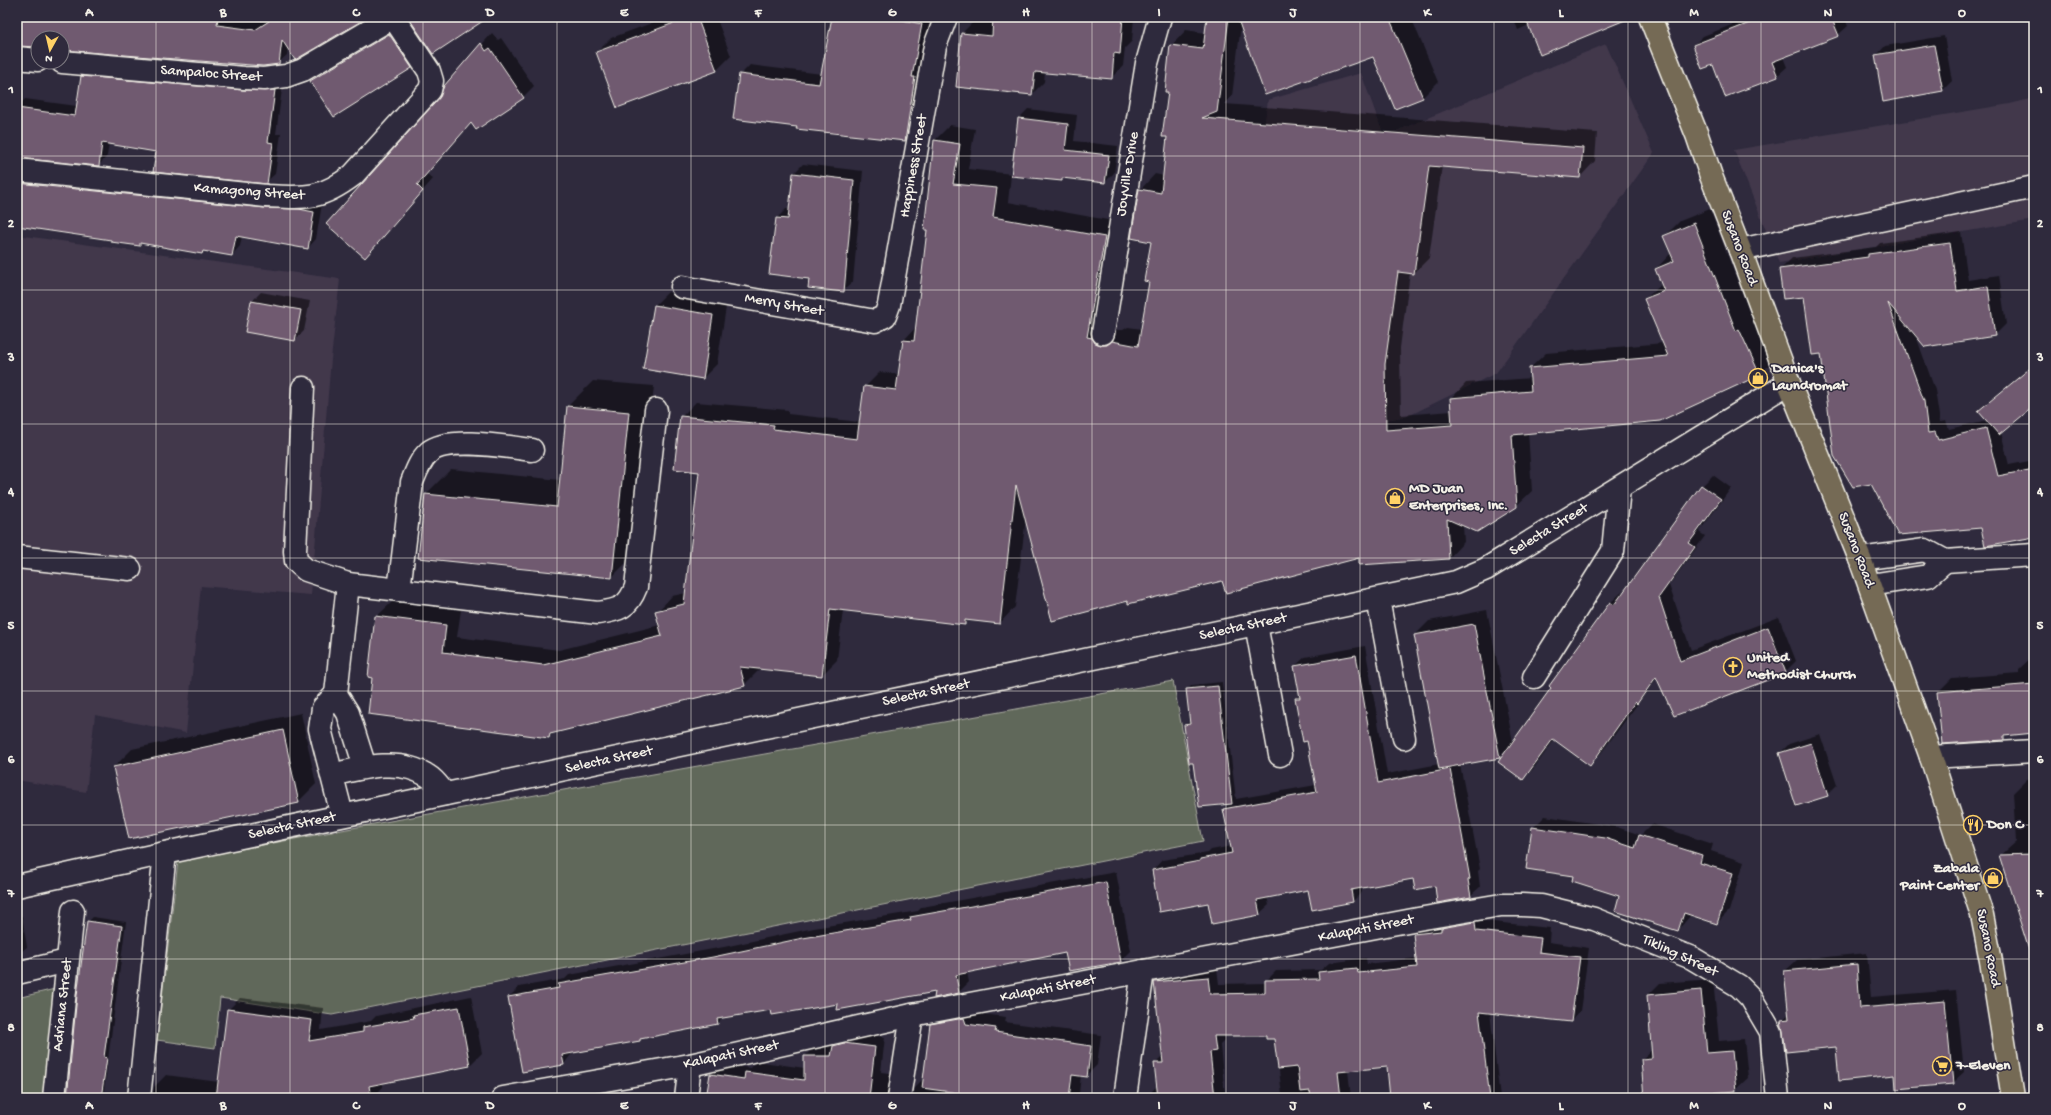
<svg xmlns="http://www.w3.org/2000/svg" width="2051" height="1115" viewBox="0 0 2051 1115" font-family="'Gochi Hand',sans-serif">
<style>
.built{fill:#42384c}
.green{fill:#61675a;stroke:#aaaca1}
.shadow{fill:#0007;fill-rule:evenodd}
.building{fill:#6f5a70;stroke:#f4f1e8}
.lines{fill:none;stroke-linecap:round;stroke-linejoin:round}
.minor-casing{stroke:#f4f1e8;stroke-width:25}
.major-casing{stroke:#f4f1e8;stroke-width:25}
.minor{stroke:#2f2a3d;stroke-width:22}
.major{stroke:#746b55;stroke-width:22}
.grid{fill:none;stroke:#f4f1e8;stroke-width:1;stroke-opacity:0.55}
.labels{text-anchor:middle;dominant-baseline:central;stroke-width:3;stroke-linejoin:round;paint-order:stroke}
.street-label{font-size:15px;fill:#f4f1e8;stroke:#2f2a3d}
.poi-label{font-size:15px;font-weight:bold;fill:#f4f1e8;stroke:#2f2a3d;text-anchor:start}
.neatline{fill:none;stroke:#f4f1e8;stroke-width:1.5}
.grid-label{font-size:13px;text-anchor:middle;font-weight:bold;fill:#f4f1e8}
</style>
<rect width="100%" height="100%" fill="#2f2a3d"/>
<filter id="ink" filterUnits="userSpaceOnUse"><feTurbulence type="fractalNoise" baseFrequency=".025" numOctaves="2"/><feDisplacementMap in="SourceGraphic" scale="8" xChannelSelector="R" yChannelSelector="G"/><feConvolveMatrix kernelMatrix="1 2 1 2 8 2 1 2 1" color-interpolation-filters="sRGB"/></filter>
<g filter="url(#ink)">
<!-- built -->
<g class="built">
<polygon points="1606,44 1654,153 1496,373 1408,416 1214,452 1268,100 1361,73 1384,136"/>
<polygon points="2034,98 2034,220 1779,263 1734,150 2010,104"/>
<polygon points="17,235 340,279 331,359 311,595 201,586 186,733 95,715 86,792 17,780"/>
</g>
<!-- green -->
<g class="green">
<polygon points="1173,681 1203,841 332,1015 220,998 215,1048 157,1040 178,861 379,823"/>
<polygon points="55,989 46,1098 17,1098 17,998"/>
</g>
<!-- shadow -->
<g class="shadow">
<polygon points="17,17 368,17 295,58 288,47 287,55 278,63 62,49 62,38 38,38 38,46 17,45"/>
<polygon points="668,17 716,17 731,56 717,70 597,52 611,38"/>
<polygon points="833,17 931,17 921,67 915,130 905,140 798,126 740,75 750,65 822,74"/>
<polygon points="1046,17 1134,17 1132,41 1125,48 1123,66 1111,78 1045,72 1044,82 1032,94 957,87 962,33 974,21 1060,29"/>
<polygon points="1208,17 1411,17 1438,82 1423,97 1395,108 1374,55 1241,25 1232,96 1225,104 1597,133 1595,161 1580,177 1442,166 1429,258 1414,273 1410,273 1400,348 1401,415 1452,411 1451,399 1466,383 1531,378 1530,368 1546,353 1664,343 1645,299 1662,284 1656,269 1671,253 1665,236 1680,221 1710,209 1751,316 1754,315 1775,359 1760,374 1528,432 1532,491 1516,506 1463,525 1464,542 1449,558 1360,557 1223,580 1128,600 1026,517 1015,607 1000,623 969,619 964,624 843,610 837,660 822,675 759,668 759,670 744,685 554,732 549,737 373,677 376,617 392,602 461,610 457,637 559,650 660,625 657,612 672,596 686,593 700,471 681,417 696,402 788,410 788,414 860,422 865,387 880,372 899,374 904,340 916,327 928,229 925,229 935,140 950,125 975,129 968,169 1012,174 1019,118 1028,109 1077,115 1074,141 1118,146 1114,173 1105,182 1064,177 1061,180 1011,175 1008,202 1119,222 1111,328 1116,330 1123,330 1128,327 1142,329 1150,281 1152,241 1140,190 1155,174 1164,176 1169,136 1171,46 1186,30 1206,33"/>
<polygon points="1513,17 1618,17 1529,25 1518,30"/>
<polygon points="1752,17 1844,17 1848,26 1838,35 1783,57 1787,67 1777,76 1694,45 1703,36"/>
<polygon points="399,25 421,58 411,67 311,81 320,72"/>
<polygon points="492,33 498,40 501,38 534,86 523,97 472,122 427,174 433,179 365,256 445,86"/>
<polygon points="1944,36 1952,81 1942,91 1876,56 1885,46"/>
<polygon points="91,68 283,82 276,134 281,134 275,174 266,182 157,151 109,143 107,156 99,165 17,157 17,108 25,99 77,106 82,77"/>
<polygon points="803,164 863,171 853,282 843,291 810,278 777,218 786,209 790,209 794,173"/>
<polygon points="17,171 322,204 316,239 308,248 242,236 240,246 232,255 205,250 202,253 142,242 139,245 17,225"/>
<polygon points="1961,232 1968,280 1999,275 2006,324 1995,335 1926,346 1915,333 1935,390 1940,422 1946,421 1949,429 1987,420 1980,411 2031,367 2029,361 2034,356 2034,414 2031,407 1999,424 2009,465 2034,460 2034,536 1982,527 1821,352 1805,296 1780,270 1792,258 1876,247 1880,243"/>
<polygon points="261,292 310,301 304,331 295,340 252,301"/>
<polygon points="668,292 727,301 717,364 703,378 654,306"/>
<polygon points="593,381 654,386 637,552 612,577 426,494 451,469 560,480 568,406"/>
<polygon points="1713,475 1731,488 1699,532 1705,536 1669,585 1691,650 1779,617 1796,661 1785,672 1657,678 1601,753 1590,764 1555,739 1534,768 1523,779 1505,751 1499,757 1460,764 1480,869 1478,871 1480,887 1470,896 1414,877 1361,887 1362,892 1353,901 1309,889 1267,897 1269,905 1259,914 1209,902 1153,870 1162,860 1208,853 1211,850 1232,846 1224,809 1231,803 1194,761 1185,725 1191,721 1187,690 1192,685 1222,682 1236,799 1316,785 1308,740 1296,699 1300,695 1295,666 1305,657 1365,646 1387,774 1439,764 1415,635 1429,621 1487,610 1513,742 1552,688 1550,686 1611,602 1622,592 1624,593 1702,486"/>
<polygon points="2034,588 2034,604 2033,590"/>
<polygon points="2034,655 2034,732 2008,734 2003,739 1938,692 1952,678 2019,673 2019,669"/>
<polygon points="301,713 316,784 298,802 114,767 132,749"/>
<polygon points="1820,734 1837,785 1827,795 1780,753 1789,744"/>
<polygon points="2034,778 2034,962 2000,856 2016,842 2013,793 2027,779"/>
<polygon points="1545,816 1617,827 1641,835 1652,824 1713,844 1711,851 1744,862 1729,911 1717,923 1691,915 1678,930 1621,896 1575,875 1533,828"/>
<polygon points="1116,872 1131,951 1121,961 1066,952 967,972 969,982 959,992 936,991 839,1003 771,1009 723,1017 718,1023 573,1052 564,1064 509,997 519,987 565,979 569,975 724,947 814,928 918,911 922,907"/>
<path d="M1484,913L1485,921L1550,928L1549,942L1589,948L1580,1011L1571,1021L1490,1012L1500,1098H1391L1388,1065L1348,1070L1351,1098H1152V1091L1157,1086L1155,1064L1163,1056L1155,983L1165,973L1217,968L1219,984L1266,983V981L1276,971L1321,970L1329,963L1366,958L1367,964L1417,958L1414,934L1424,925ZM1267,1034L1275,1038L1282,1095L1225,1096L1220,1045L1225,1040L1224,1035Z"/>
<polygon points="22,916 27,947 22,951 17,952 17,917"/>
<polygon points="93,917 126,922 103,1098 68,1098 88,922"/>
<polygon points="1867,953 1871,997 1956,990 1964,1072 1952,1083 1896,1074 1782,1020 1790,1013 1785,971 1797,960"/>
<polygon points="1713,979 1719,1041 1744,1039 1748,1078 1735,1090 1642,1059 1653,1049 1648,995 1660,983"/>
<polygon points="471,996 482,1053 470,1065 383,1083 383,1087 372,1098 152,1098 154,1087 166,1075 219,1082 228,1010 240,998 323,1008 321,1030 371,1021 376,1016"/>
<polygon points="976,1013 1006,1017 1005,1022 1101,1035 1097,1065 1086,1076 1081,1075 1079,1094 1075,1098 913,1098 914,1088 924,1078 931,1025 942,1014"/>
<polygon points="856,1033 885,1037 881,1072 899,1074 903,1098 707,1098 711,1074 722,1064 750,1068 756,1061 805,1068 805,1056 816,1045 834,1046 844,1035"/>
</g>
<!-- building -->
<g class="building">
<polygon points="17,17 218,17 217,25 255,30 269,21 266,17 368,17 295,60 282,40 279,64 263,66 62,50 62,38 38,38 38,47 17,46"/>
<polygon points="408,17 489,17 433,54"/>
<polygon points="690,17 697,17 717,71 617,108 596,52"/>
<polygon points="832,17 887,17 922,24 912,77 915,77 905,141 796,129 797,127 733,119 739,74 819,84"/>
<polygon points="993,17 1123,17 1120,54 1114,53 1112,79 1035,72 1032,95 956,87 961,33 992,36"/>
<polygon points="1207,17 1229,17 1217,112 1202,118 1583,148 1580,178 1429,166 1414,274 1398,272 1385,364 1386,430 1452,425 1450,398 1531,391 1529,368 1668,356 1644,299 1664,291 1655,269 1674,261 1663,236 1694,223 1736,331 1739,329 1760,375 1660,421 1512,435 1517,507 1477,532 1447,519 1449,559 1359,565 1359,558 1226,593 1222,581 1128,604 1128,601 1052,621 1016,485 1000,624 965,620 965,625 830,609 822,676 740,667 745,686 550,734 549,738 368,714 372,678 368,677 375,616 446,625 443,652 543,665 662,636 655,611 684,604 699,472 674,469 680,416 774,425 773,429 857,439 864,386 896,390 903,340 914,341 927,230 924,230 934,140 960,144 953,184 997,188 993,217 1105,237 1087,337 1092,338 1095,343 1101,345 1107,345 1112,341 1138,346 1149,282 1144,281 1151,242 1131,238 1139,189 1161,193 1167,137 1162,137 1168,92 1165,92 1170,45 1203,49"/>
<polygon points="1237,17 1389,17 1423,98 1395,109 1373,57 1265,95"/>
<polygon points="1525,17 1630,17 1630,18 1540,55"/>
<polygon points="1765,17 1831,17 1839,36 1772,62 1778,77 1725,97 1713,65 1702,69 1693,45"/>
<polygon points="389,34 412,68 334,117 310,81"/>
<polygon points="481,43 486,51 490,48 524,98 476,130 471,123 417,185 423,191 365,258 326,224 439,98 444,86"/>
<polygon points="1934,45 1943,91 1883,102 1875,55"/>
<polygon points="81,76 243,90 275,90 268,142 273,143 267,184 153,172 156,152 102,143 99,166 17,158 17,108 75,116"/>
<polygon points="1018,118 1068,124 1065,150 1109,155 1105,183 1062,178 1062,181 1011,176"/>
<polygon points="793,173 854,180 844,292 808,288 809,279 769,274 776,218 788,219"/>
<polygon points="17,183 265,208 299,209 314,212 308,249 236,236 232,256 203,251 202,254 140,243 140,246 111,242 111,240 17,226"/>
<polygon points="1950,243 1957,291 1988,286 1995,336 1925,347 1888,303 1924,401 1928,433 1935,432 1938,440 1986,428 1998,476 2034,469 2034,537 1985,546 1981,528 1898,535 1871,484 1853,487 1834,456 1821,354 1812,355 1804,297 1783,299 1779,269 1868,257 1868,254"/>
<polygon points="251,301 301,310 295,341 245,332"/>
<polygon points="654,305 713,315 703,379 643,369"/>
<polygon points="2034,365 2034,406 1999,435 1978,411"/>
<polygon points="567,406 629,412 612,578 418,558 425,494 557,507"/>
<polygon points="1701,485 1721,499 1689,543 1695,547 1659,597 1680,661 1768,627 1786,673 1674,716 1656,677 1637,704 1635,702 1590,766 1553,739 1523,780 1498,762 1551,688 1549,686 1610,602 1614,605"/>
<polygon points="1474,624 1500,758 1439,769 1414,635"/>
<polygon points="1356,655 1378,783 1450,769 1470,879 1468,880 1471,897 1437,903 1435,886 1415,890 1413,879 1351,890 1353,902 1312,910 1308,890 1257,900 1260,915 1212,924 1208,903 1159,912 1152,870 1200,861 1200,859 1232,853 1223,809 1317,792 1307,741 1303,742 1295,698 1300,698 1294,666"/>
<polygon points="2034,684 2034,733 2004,736 2004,740 1942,744 1937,692"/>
<polygon points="1218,686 1232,804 1199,807 1193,763 1189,763 1184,725 1190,724 1186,689"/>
<polygon points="283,730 299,803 129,839 113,767"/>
<polygon points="1811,743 1828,796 1796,806 1779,753"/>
<polygon points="1532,827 1605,838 1635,848 1639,835 1702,855 1700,863 1733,873 1717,924 1684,913 1678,931 1615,911 1619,896 1572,881 1573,876 1526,869"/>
<polygon points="2034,854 2034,949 2029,950 1999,855"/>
<polygon points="1106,882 1121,962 1069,971 1065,953 956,975 959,993 934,998 935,992 837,1010 838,1004 772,1015 771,1010 717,1019 718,1024 640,1039 640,1041 562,1055 564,1065 522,1072 508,997 559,988 558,984 713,957 803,938 911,920 910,917"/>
<polygon points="87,921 122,926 104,1057 107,1058 101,1098 67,1098 77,995"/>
<polygon points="1475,922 1476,931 1541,938 1539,952 1580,957 1571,1022 1479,1012 1490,1098 1390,1098 1387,1067 1338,1072 1341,1098 1311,1098 1310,1091 1300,1092 1297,1067 1278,1069 1274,1039 1266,1039 1266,1036 1214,1036 1216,1051 1210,1052 1215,1098 1158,1098 1154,1063 1163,1063 1154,982 1208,977 1210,994 1265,993 1265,980 1319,979 1318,972 1357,968 1358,973 1417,967 1413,934 1441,931 1441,928"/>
<polygon points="1857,964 1860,1008 1945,1001 1953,1084 1896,1089 1895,1075 1839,1081 1836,1047 1786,1052 1781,1020 1789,1019 1784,971"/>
<polygon points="1701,990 1707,1053 1732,1051 1736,1091 1644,1098 1641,1059 1652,1058 1647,995"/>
<polygon points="459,1007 470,1066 369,1086 371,1098 216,1098 227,1009 312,1020 309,1041 363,1032 363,1027 414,1018 413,1015"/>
<polygon points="964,1018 966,1024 996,1028 995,1032 1091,1046 1087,1077 1072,1075 1069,1098 1011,1098 987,1095 987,1097 922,1088 930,1024"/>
<polygon points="844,1043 875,1047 869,1098 706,1098 710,1074 744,1079 745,1072 804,1080 804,1056 831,1056 833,1046"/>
</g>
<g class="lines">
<defs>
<g id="minor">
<polyline points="17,58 38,60"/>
<path d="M17,170L266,196C306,198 320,200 353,175L430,90L432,81L429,71L393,17L303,70L286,76L264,79L244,78L62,62"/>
<polyline points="1740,250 2034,187"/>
<polyline points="682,287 875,321 885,316 889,305 935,46 946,17"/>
<polyline points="1103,333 1147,63 1160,17"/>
<path d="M303,388L295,551L296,561L306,570L348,584L598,613C619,610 628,608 636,587L656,410"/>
<polyline points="17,557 130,569"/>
<polyline points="1860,559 1925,550 1945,561 2034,555"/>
<polyline points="348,584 336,694 348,713 365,767"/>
<polyline points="1870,585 1928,576 1945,561"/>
<path d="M399,590L412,482C416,472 420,460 429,452C448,436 508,447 532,450"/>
<polyline points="1378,599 1404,738"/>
<polyline points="1256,624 1280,755"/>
<polyline points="1534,677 1613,551 1619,488"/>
<polyline points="336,694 323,708 320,729 342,815"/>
<polyline points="1931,757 2034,751"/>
<path d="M332,775C361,768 400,757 428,776C435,780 440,788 445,794"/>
<polyline points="17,886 165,853 1456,582 1486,569 1789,383"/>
<polyline points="17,973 67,961"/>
<polyline points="54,1098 73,911"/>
<polyline points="139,1098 165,853"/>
<polyline points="503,1098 690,1065 912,1015 1281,945 1418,919 1501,905 1522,905 1541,906 1594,919 1692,958 1739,986 1751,998 1771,1032 1778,1098"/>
<polyline points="686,1098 690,1065"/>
<polyline points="899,1098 912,1015"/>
<polyline points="1125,1098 1143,971"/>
</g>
<polyline id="major" points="1650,17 1697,135 1711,176 1740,250 1789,383 1860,559 1931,757 1982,915 1991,961 2013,1098"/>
</defs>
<!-- minor casing -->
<use href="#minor" class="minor-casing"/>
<!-- major casing -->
<use href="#major" class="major-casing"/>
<!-- minor -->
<use href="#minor" class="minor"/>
<!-- major -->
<use href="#major" class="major"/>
</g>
</g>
<!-- grid -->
<path class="grid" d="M156,17V1098M290,17V1098M423,17V1098M557,17V1098M691,17V1098M825,17V1098M959,17V1098M1092,17V1098M1226,17V1098M1360,17V1098M1494,17V1098M1628,17V1098M1761,17V1098M1895,17V1098M17,156H2034M17,290H2034M17,424H2034M17,558H2034M17,691H2034M17,825H2034M17,959H2034"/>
<!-- icons -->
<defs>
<symbol id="shop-ring" viewBox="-11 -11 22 22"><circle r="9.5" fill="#2f2a3d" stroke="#ffd166" stroke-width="1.5"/><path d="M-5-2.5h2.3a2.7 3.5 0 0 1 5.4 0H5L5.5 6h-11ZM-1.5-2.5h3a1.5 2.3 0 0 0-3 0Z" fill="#ffd166"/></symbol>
<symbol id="church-ring" viewBox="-11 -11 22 22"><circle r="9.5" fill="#2f2a3d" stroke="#ffd166" stroke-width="1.5"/><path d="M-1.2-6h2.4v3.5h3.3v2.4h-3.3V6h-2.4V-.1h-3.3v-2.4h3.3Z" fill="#ffd166"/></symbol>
<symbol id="restaurant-ring" viewBox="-11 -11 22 22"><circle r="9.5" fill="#2f2a3d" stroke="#ffd166" stroke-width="1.5"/><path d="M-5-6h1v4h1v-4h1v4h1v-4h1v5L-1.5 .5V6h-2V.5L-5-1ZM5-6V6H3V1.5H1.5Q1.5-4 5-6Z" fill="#ffd166"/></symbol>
<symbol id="supermarket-ring" viewBox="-11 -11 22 22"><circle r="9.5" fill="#2f2a3d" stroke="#ffd166" stroke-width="1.5"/><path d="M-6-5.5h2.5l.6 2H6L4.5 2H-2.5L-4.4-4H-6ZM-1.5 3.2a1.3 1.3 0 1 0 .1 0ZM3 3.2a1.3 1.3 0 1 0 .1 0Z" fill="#ffd166"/></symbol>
</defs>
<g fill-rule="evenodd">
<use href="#shop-ring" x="1747" y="367" width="22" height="22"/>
<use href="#shop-ring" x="1384" y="487" width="22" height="22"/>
<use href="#church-ring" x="1722" y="656" width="22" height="22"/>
<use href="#restaurant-ring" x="1962" y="814" width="22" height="22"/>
<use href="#shop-ring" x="1982" y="867" width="22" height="22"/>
<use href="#supermarket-ring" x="1931" y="1055" width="22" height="22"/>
</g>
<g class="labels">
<!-- street labels -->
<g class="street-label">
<text transform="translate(211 74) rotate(4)">Sampaloc Street</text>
<text transform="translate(914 166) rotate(-80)">Happiness Street</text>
<text transform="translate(1128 174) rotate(-81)">JoyVille Drive</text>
<text transform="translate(249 192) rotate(4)">Kamagong Street</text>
<text transform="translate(1739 248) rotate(69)">Susano Road</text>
<text transform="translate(784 305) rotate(10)">Merry Street</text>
<text transform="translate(1549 530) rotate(-31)">Selecta Street</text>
<text transform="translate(1856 550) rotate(69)">Susano Road</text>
<text transform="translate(1243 627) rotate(-12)">Selecta Street</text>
<text transform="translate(926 693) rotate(-12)">Selecta Street</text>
<text transform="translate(609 760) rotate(-12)">Selecta Street</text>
<text transform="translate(292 826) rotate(-12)">Selecta Street</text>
<text transform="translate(1366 929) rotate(-11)">Kalapati Street</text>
<text transform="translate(1988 948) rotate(79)">Susano Road</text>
<text transform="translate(1680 956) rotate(25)">Tikling Street</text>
<text transform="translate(1048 989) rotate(-11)">Kalapati Street</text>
<text transform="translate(63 1005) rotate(-84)">Adriana Street</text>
<text transform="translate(731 1055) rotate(-12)">Kalapati Street</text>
</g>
<!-- poi labels -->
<g class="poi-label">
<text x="1772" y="369">Danica's<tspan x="1772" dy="17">Laundromat</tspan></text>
<text x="1409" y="489">MD Juan<tspan x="1409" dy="17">Enterprises, Inc.</tspan></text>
<text x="1747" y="658">United<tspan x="1747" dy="17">Methodist Church</tspan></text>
<text x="1987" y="825">Don C</text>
<text x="1979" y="869" text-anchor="end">Zabala<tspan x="1979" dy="17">Paint Center</tspan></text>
<text x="1956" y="1066">7-Eleven</text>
</g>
</g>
<!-- margin -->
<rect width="2051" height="1115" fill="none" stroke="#2f2a3d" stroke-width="44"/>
<!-- north arrow -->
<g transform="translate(50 50) rotate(188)"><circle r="19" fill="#2f2a3d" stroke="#7e7a81"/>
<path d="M0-3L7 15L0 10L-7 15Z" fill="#ffd166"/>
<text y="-6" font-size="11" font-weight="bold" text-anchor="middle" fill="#f4f1e8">N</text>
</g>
<rect x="22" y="22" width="2007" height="1071" class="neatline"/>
<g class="grid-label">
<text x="89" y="16">A</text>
<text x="223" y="16">B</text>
<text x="356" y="16">C</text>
<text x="490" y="16">D</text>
<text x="624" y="16">E</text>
<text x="758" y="16">F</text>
<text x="892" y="16">G</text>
<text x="1026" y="16">H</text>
<text x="1159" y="16">I</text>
<text x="1293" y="16">J</text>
<text x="1427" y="16">K</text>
<text x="1561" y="16">L</text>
<text x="1694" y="16">M</text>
<text x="1828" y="16">N</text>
<text x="1962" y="16">O</text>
<text x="11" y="93">1</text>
<text x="2040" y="93">1</text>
<text x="11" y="227">2</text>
<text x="2040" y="227">2</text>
<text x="11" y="361">3</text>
<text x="2040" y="361">3</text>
<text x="11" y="495">4</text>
<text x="2040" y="495">4</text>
<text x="11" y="629">5</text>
<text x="2040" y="629">5</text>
<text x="11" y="763">6</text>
<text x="2040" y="763">6</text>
<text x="11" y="897">7</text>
<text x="2040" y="897">7</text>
<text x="11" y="1031">8</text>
<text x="2040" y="1031">8</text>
<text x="89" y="1109">A</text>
<text x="223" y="1109">B</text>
<text x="356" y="1109">C</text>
<text x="490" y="1109">D</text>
<text x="624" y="1109">E</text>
<text x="758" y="1109">F</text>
<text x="892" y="1109">G</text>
<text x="1026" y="1109">H</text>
<text x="1159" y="1109">I</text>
<text x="1293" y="1109">J</text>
<text x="1427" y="1109">K</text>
<text x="1561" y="1109">L</text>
<text x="1694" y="1109">M</text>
<text x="1828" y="1109">N</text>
<text x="1962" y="1109">O</text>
</g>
</svg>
